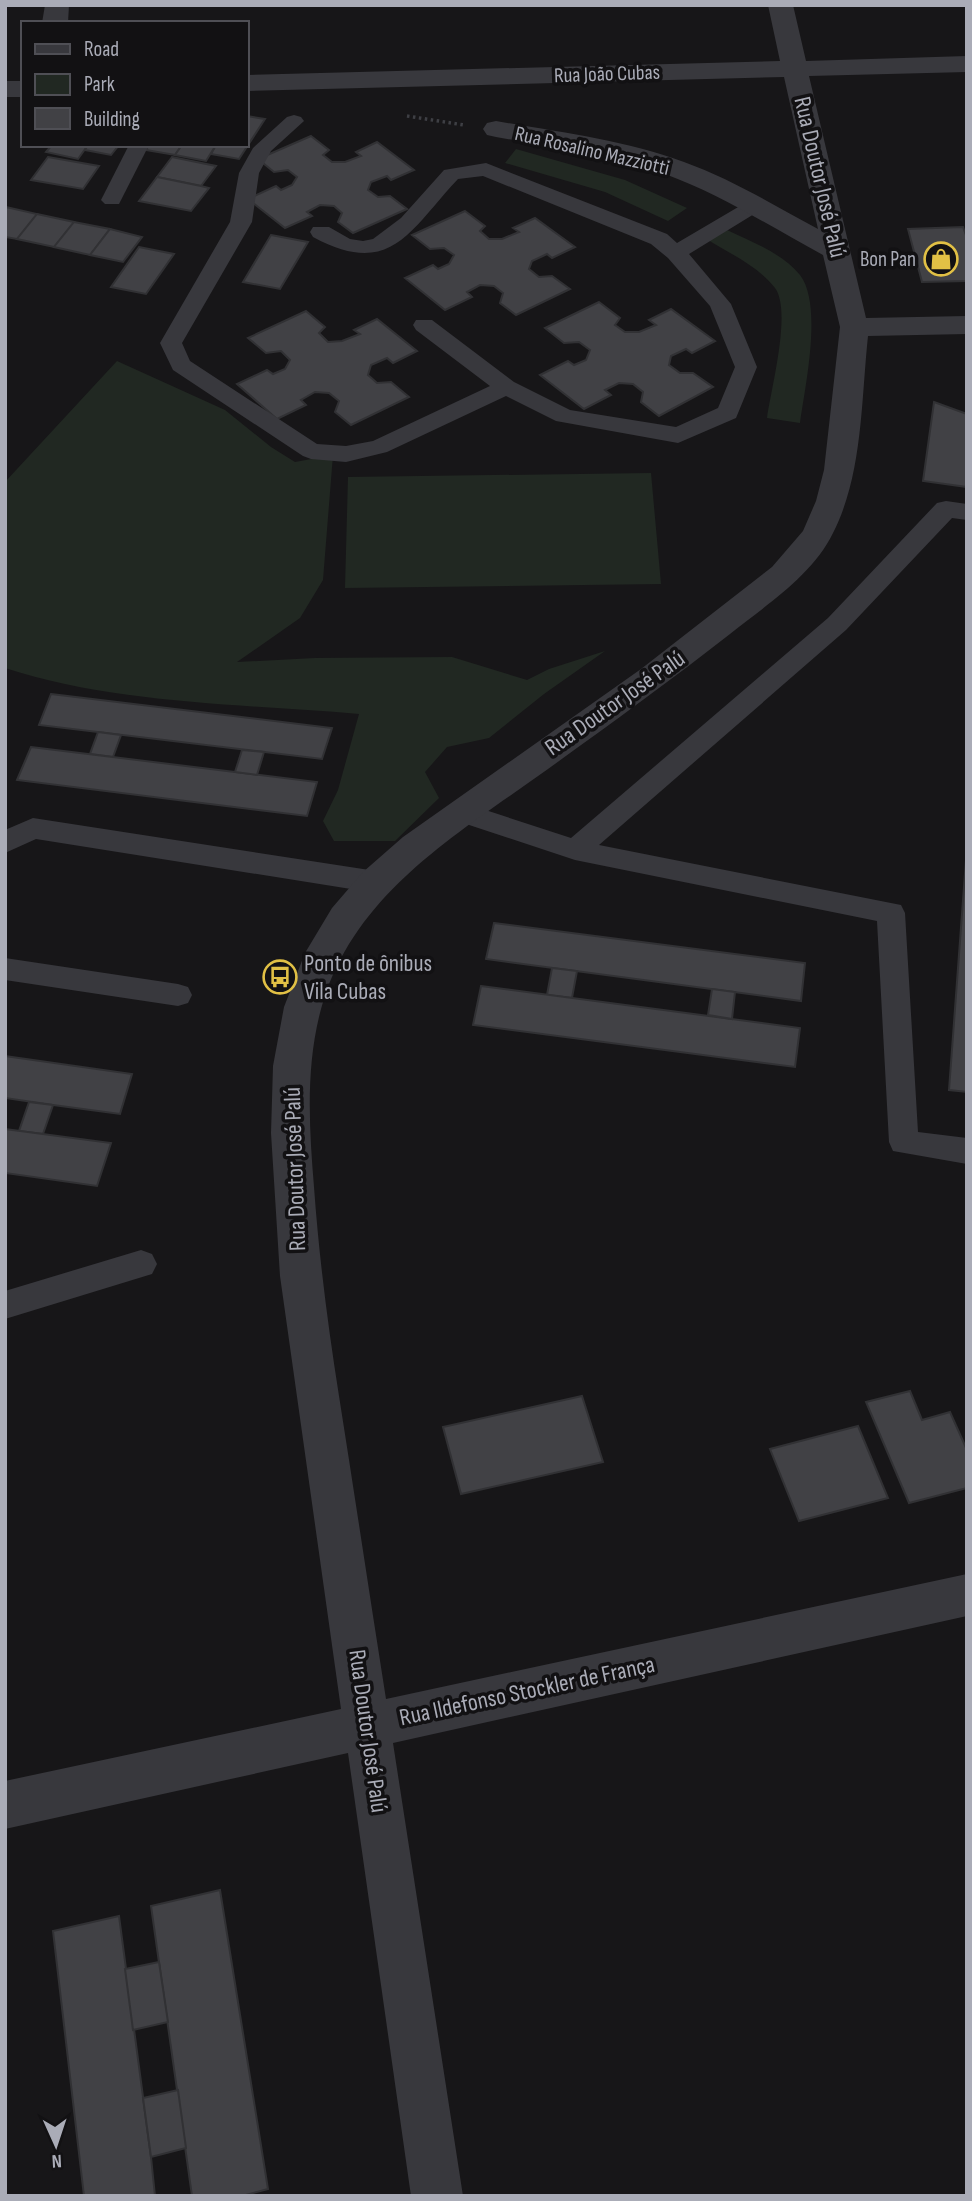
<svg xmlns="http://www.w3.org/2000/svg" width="972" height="2201" viewBox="0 0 972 2201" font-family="'Sofia Sans Condensed',sans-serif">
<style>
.green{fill:#212822}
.building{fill:#414145;stroke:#313134;stroke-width:2}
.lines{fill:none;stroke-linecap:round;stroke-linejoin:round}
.path{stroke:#3e3f44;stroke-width:3.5;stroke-dasharray:2.5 3.5;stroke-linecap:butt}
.service{fill:#38383d;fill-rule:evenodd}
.minor{fill:#38383d;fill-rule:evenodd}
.labels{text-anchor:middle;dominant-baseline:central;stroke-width:7;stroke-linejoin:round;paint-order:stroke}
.far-street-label{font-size:21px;fill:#aaacb7;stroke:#121113}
.far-poi-label{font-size:21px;fill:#aaacb7;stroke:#121113;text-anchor:end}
.street-label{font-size:24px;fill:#aaacb7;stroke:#121113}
.poi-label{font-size:24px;fill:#aaacb7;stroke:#121113;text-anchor:start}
</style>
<rect width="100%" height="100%" fill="#171618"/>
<!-- green -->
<g class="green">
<polygon points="516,149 625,180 687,208 668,221 605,192 505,163"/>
<path d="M727,230C752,242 782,253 800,275C823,305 805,387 800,423L767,418C771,389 792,311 775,288C759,267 731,254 708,240Z"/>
<path d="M117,361L225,410L271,447L295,462L333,455L323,580L300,618L237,662L315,658L452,657L527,680L549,669L605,651L544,694L489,738L447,747L425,772L439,798L395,841H334L323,821L338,790L359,714C244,704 115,704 5,668V482Z"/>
<polygon points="651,473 661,584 345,588 348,477"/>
</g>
<!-- building -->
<g class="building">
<polygon points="247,116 265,119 239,159 211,154 216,145 247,145"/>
<polygon points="311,136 329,150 323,155 332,162 345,162 361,156 356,152 377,142 414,170 391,180 387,176 371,182 368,190 378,197 390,196 407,209 353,233 338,222 342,213 334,206 320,205 307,212 312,216 285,228 248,199 276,186 281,190 292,185 297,177 288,170 274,172 258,159"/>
<polygon points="52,145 88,145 78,159 46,152"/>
<polygon points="88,145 119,145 111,155 85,150"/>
<polygon points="149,145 182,145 175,155 146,150"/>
<polygon points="182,145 216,145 206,161 175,155"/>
<polygon points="48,157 99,166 83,189 31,180"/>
<polygon points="172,157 216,166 201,186 157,177"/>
<polygon points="157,177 201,186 209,188 191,211 139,201"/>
<polygon points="6,207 37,214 17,239 5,237"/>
<polygon points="465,211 485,226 480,231 489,239 502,239 519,232 513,228 535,218 575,247 552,258 547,254 532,261 529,269 539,277 552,276 570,289 516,315 500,303 503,293 494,286 480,285 467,292 472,297 445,310 405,278 433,265 438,269 449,264 454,255 444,248 430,249 412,235"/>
<polygon points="37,214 74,222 54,247 17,239"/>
<polygon points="74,222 110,229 90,255 54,247"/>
<polygon points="963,227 967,238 967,281 922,282 908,229"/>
<polygon points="110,229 142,237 123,262 90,255"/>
<polygon points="271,235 308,242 280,289 243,282"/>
<polygon points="139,247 174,254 146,294 111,287"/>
<polygon points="599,302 620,318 615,325 625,332 639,332 656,325 649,320 671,309 715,341 692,353 686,349 671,356 669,365 680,373 693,373 713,387 659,416 641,402 643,392 633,384 619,383 605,390 611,395 584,409 540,375 568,361 574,365 586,360 590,350 579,342 564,343 545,328"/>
<polygon points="306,311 325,327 319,333 328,342 342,341 360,334 354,330 377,319 417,351 393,363 387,358 371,365 368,375 377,383 391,382 409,397 351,425 335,412 339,401 329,393 315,392 301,400 306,405 277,419 237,384 267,370 273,374 285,369 290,360 281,351 266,353 248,338"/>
<polygon points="934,402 967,414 967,487 923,481"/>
<polygon points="51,694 332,728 322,759 39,725"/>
<polygon points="98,732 121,735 113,757 90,754"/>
<polygon points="31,747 235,772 317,782 307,816 17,780"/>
<polygon points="242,750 264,752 257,775 235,772"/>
<polygon points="967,846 967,1092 949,1090"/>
<polygon points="494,923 805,963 801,1001 486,959"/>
<polygon points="552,968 577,971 572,998 547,995"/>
<polygon points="481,986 800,1028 795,1067 473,1025"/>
<polygon points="712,989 735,992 732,1019 708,1015"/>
<polygon points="5,1056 132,1074 120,1114 53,1105 5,1098"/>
<polygon points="29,1102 53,1105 43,1134 19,1131"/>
<polygon points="5,1129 111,1143 97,1186 5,1173"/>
<polygon points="910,1391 922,1420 950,1412 967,1450 967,1488 909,1503 866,1402"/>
<polygon points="582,1396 603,1462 461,1494 443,1427"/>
<polygon points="858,1426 888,1498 799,1521 770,1449"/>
<polygon points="220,1890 268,2189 242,2196 192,2196 151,1906"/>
<polygon points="119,1916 151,2157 155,2196 84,2196 53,1931"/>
<polygon points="159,1962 168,2022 133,2030 125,1969"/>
<polygon points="178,2090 186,2148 151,2157 143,2098"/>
</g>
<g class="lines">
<!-- path -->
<polyline class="path" points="407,116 464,125"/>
<!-- service -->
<g class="service">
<path d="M294,115L301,117L304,121L271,151L259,173L252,222L182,343L190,361L317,444L346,446L373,441L490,386L416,330L413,325L416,320H432L514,382L570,410L676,427L718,408L735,367L710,306L668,258L651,244L483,176L458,179C409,231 391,279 313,237L310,232L313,227H329L350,239L363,241L373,239L401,218L444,170L486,163L667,234L677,243L745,203H759L763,207L759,211L689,254L731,304L757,367L736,418L678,443L556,421L506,396L387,452L346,462L311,459L303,456L173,370L160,343L230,222L239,173L253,148L287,117Z"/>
<polygon points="129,145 149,145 119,204 105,204 101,200"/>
<polygon points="946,501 967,504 967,520 952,518 846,630 599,845 901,905 905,913 918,1132 967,1138 967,1164 893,1151 889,1142 877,921 575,860 451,819 448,812 451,805 461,802 571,838 828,618 937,503"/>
<polygon points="33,818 376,871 386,875 390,882 386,889 376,893 36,839 5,853 5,830"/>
<polygon points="5,958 178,984 188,987 192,995 188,1003 178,1006 5,980"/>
<polygon points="141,1250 152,1254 157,1264 152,1274 5,1319 5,1291"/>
</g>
<!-- minor -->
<g class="minor">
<polygon points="45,5 69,5 68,23 42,23"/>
<path d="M768,5H793L806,61L967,56V72L809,76L866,318L967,316V334L868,336C861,401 863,474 833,533C812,576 766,605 730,634C670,681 609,725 548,769C459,833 357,891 323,1002C305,1062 309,1126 314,1187C319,1257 328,1326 339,1396C355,1497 370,1598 386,1699L967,1574V1616L393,1743L463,2196H411L348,1753L5,1829V1781L341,1709L280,1276L271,1133L273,1066L284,1007L305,953L332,908L363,872L403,837L641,669L772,567L803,531L816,501L824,470L840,327L823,255C771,227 720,194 665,174C611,153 552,147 496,137L487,135L483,129L487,123L496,121C559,132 624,140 684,162C731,179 774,205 818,229L784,77L247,91V75L780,61Z"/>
<rect x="5" y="81" width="18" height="16"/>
</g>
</g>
<!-- icons -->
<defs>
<symbol id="shop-ring" viewBox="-11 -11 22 22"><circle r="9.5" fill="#121113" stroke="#e1c045" stroke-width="1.5"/><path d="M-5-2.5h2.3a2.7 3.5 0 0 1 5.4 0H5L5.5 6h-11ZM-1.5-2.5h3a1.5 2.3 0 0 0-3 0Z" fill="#e1c045"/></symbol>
<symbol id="bus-ring" viewBox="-11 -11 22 22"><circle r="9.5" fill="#121113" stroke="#e1c045" stroke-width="1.5"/><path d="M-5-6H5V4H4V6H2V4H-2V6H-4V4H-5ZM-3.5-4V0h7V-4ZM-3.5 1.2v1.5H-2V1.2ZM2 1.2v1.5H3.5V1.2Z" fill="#e1c045"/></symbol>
</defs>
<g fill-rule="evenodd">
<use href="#shop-ring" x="922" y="240" width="38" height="38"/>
<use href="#bus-ring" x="261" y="958" width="38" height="38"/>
</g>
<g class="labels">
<!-- far-street labels -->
<g class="far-street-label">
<text transform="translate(607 74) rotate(-2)">Rua João Cubas</text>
<text transform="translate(592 151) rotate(13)">Rua Rosalino Mazziotti</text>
</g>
<!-- far-poi labels -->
<g class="far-poi-label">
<text x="916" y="259">Bon Pan</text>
</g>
<!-- street labels -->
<g class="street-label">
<text transform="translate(820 177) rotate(77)">Rua Doutor José Palú</text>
<text transform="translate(615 703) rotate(-35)">Rua Doutor José Palú</text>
<text transform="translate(295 1169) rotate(-92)">Rua Doutor José Palú</text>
<text transform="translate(527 1691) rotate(-12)">Rua Ildefonso Stockler de França</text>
<text transform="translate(368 1731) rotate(82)">Rua Doutor José Palú</text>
</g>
<!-- poi labels -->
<g class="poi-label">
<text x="304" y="963">Ponto de ônibus<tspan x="304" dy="28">Vila Cubas</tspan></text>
</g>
</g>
<!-- border -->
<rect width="972" height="2201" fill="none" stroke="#aaacb7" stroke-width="14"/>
<!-- legend -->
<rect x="21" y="21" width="228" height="126" fill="#121113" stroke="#4f4f55" stroke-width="2"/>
<rect x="35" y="44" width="35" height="10" fill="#38383d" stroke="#4f4f55" stroke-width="2"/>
<text x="84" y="56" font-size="21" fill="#aaacb7">Road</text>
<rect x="35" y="74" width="35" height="21" fill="#212822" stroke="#4f4f55" stroke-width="2"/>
<text x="84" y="91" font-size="21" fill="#aaacb7">Park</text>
<rect x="35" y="108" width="35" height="21" fill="#414145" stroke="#4f4f55" stroke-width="2"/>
<text x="84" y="126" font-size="21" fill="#aaacb7">Building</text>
<!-- north arrow -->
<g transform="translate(56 2145) rotate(177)" stroke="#121113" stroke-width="5" paint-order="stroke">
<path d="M0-5L12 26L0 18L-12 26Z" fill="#aaacb7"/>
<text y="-10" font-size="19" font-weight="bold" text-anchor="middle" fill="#aaacb7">N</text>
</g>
</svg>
